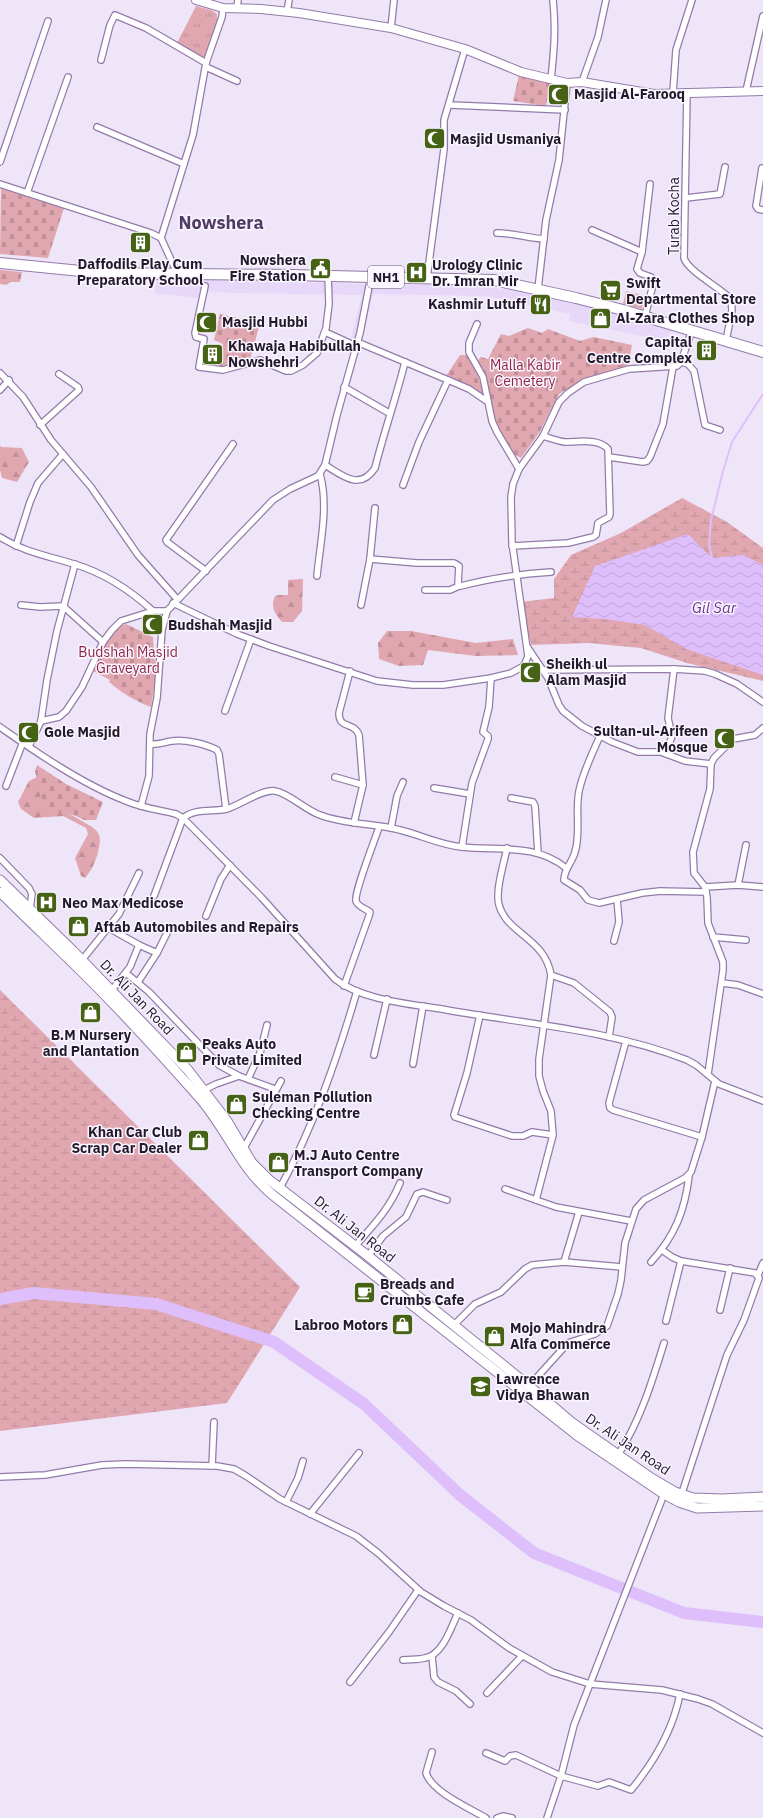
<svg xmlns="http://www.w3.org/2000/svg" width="763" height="1818" viewBox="0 0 763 1818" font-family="'IBM Plex Sans',sans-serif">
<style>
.built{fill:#e7d7f9}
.grass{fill:url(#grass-tufts)}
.forest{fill:url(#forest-firs)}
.wetland{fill:url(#wetland-marsh)}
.cemetery{fill:url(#cemetery-stones)}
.water{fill:url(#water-waves)}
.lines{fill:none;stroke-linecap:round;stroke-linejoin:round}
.stream{stroke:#debffc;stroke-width:2}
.river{stroke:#debffc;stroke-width:12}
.street-casing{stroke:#937ba9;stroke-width:8}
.secondary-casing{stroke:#937ba9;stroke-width:10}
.primary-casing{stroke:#937ba9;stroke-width:11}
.highway-casing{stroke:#937ba9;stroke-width:12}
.street{stroke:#fff;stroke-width:5.5}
.secondary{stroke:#fff;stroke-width:8}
.primary{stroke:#fff;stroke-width:9}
.highway{stroke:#fff;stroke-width:10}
.labels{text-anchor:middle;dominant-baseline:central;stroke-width:3;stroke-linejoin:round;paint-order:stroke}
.shield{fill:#faf5ff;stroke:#635b6a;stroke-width:1}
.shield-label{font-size:13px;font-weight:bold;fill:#22192a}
.poi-label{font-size:14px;font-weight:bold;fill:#22192a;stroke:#faf5ff;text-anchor:start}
.street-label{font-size:14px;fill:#22192a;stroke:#faf5ff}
.park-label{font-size:14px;fill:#8f2544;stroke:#faf5ff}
.water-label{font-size:15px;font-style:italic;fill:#66358b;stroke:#faf5ff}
.district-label{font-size:18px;font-weight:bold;fill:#503b63;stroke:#faf5ff}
</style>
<defs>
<pattern id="grass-tufts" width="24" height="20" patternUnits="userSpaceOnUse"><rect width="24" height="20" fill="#e0a7b0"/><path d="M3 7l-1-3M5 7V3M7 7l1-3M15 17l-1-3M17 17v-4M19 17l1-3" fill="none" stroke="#c08f98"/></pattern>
<pattern id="forest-firs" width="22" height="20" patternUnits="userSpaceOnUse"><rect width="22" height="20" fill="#e0a7b0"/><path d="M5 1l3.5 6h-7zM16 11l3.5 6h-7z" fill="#c08f98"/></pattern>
<pattern id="wetland-marsh" width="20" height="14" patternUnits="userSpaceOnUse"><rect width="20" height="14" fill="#e0a7b0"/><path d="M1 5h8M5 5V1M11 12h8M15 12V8" fill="none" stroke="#c08f98"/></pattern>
<pattern id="cemetery-stones" width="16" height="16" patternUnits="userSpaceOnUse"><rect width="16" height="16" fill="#e0a7b0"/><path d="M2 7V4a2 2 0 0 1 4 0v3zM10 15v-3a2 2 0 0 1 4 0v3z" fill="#c08f98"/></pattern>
<pattern id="water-waves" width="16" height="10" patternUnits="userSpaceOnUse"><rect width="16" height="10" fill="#debffc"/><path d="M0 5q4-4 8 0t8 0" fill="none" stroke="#bea4d8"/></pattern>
</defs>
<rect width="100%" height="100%" fill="#efe5f9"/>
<!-- built -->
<polygon class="built" points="156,278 396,285 423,284 475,285 533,294 582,304 672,330 666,341 569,321 570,314 485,296 373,294 362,341 351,338 362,295 233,293 207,291 204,299 155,293"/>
<!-- grass -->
<g class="grass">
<polygon points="196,6 211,10 217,14 217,25 206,59 203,60 177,43"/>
<polygon points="626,291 645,296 642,309 623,304"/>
</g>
<!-- forest -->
<g class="forest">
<polygon points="0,445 1,447 22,448 29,462 17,482 2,478 0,470"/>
<path d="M303,579L302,611L293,622H282C275,614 270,607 275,596L279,595H288V580Z"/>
<polygon points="387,631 411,631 476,643 513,639 518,655 476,656 428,650 423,665 399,666 379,659 378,643"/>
<path d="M43,774L62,812C71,814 75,817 82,821C101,832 103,834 97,856C94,865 91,871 85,878L81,876L75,858L88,834L86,828L63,816L34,818L21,809L18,802L29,781Z"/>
</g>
<!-- wetland -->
<g class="wetland">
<polygon points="682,498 727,522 763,548 763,681 687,663 641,648 588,643 531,645 521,602 554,598 554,579 571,555 621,533"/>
<polygon points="0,990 300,1287 227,1403 0,1431"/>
</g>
<!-- cemetery -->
<g class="cemetery">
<polygon points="519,75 550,82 546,106 513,101"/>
<polygon points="1,188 64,208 48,258 0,254"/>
<polygon points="0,270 22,272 20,282 11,282 6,285 0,284"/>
<polygon points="220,314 260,323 250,360 219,367 223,344 214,340"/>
<polygon points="528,328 542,333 548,329 580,341 594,337 632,345 628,366 576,384 559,394 539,433 521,458 511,453 496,428 491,410 487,384 476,362 481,357 488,359 501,334 509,336"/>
<path d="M460,355H466C475,367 481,381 483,395L446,376Z"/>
<path d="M126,624L153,637L156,675L151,707C135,701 122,693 109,682L110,680L93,671C99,655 108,629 126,624Z"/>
<polygon points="37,765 66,784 103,802 96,820 84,820 76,816 43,807 35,771"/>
</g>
<!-- water -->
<polygon class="water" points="688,534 712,558 744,555 763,565 763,675 686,649 645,625 605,619 572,617 595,566"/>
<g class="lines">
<!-- stream -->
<polyline class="stream" points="712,558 709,544 711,520 723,471 732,442 763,394"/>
<!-- river -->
<polyline class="river" points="0,1299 34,1293 156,1304 274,1342 364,1404 460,1495 534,1553 684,1613 763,1622"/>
<defs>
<g id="street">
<polyline points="237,7 238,0"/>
<polyline points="287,12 289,0"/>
<polyline points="391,28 394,0"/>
<polyline points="101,60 110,25 115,15 146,28 206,63"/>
<polyline points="206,67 237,81"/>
<path d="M551,80C554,51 556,29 553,0"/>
<polyline points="582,82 598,37 606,0"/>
<polyline points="746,91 763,16"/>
<path d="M687,92L684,258C688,271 719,287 731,299L732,310L726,341"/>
<polyline points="673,93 676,50 692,0"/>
<polyline points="450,105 565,110"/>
<polyline points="97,127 184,164"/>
<polyline points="0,162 48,21"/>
<polyline points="762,168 756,206 758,209 763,210"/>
<polyline points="0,184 151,233 161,238 177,273"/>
<polyline points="27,193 68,77"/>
<polyline points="686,198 720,194 725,167"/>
<polyline points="592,230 642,252"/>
<path d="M497,233C513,233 528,238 544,239"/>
<polyline points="161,238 193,135 206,63 222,17 223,8"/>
<polyline points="427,278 444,149 444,120 465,49"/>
<polyline points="205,286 195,333 196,337 204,339 199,367 223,370 260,360 286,371 291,371 303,365 317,353 326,328 329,304 328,275"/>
<polyline points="538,289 546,220 559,160 567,83"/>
<polyline points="645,316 654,281 651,277 640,273 637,269 642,252 650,184"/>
<polyline points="477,324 469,343 469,352 483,377 492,421 497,432 519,469"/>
<polyline points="325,332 356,346"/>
<polyline points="357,342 448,380 469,389 488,402"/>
<polyline points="681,362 688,364 694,371 705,425 720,430"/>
<polyline points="0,373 23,397 51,440 91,487 138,555 177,599"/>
<polyline points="344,387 389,413"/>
<polyline points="0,390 9,380"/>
<polyline points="40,425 79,390 78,387 59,374"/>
<polyline points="609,457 643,462 647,461 650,457 663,424 673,367"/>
<path d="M325,465C343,476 360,491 375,468C384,432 396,398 405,362"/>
<polyline points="403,485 419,442 448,380"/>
<path d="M0,537C24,552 48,556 74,564C104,573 130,590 153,611"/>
<polyline points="16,546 30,502 38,483 63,454"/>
<path d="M512,546L568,543L593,537L596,535L598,523L609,517L610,514L608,449C598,438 578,442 565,442C557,441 550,438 543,436"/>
<path d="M370,559L417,563H454L459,566L458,584L461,586C491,578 520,574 551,572"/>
<polyline points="206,571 167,542 166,540 233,444"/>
<path d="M317,576C320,543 329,507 320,474"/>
<polyline points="425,590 450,590 459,586"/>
<polyline points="173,603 237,634 269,646 377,681 413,685 443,685 491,678 511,673 524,666 528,656 512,542 511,497 513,484 519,469 543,436 559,402 568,393 584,382 629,369 677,366 681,362 692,330"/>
<polyline points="21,605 40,607 63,606 103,642"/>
<polyline points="361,605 370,559 375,508"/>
<polyline points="528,648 548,678 559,705 563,711 582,726 612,742 638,752 661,752 685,761 711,764"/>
<polyline points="543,670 674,669 705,671 715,674 737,684 763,702"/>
<path d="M350,671L339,713C339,730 354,721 359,735L363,785L354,823"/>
<polyline points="225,711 251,639"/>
<polyline points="41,721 59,717 66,711 82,687 103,642 112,630 121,621 153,611 167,611"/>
<path d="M0,727C37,753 84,785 126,801C142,808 160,810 176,814L183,818L262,898L335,979C363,1001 412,1004 447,1010C527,1024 611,1030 687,1060L696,1065L719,1084L763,1101"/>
<path d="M600,736C592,754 583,772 579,791C575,811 581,833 575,852C572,863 564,869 564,880L580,890L588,900L599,903L642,893L660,891L706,892"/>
<path d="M150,744C159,745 164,742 172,741C184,739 206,744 217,750L219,754L226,809"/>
<polyline points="29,746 41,721 47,680 57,631 75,564"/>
<polyline points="666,754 672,736 668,718 674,669"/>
<polyline points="335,777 363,785"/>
<polyline points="6,786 23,742"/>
<polyline points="434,788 470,794"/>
<polyline points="511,798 533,802 535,806 538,853"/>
<polyline points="141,806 149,776 150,734 157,698 162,630 167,611 273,500 290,489 318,476 325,465 337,415 360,333 371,276"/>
<polyline points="391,828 397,796 403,782"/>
<polyline points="462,847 472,783 488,739 488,736 483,732 489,707 491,678"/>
<path d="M507,848C504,863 495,891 499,905C507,934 545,938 551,975L539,1059V1076L543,1091L551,1111L553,1135L536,1200"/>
<polyline points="0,858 29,888 32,894 30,909"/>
<polyline points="738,885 746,845"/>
<polyline points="705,887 738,885 763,887"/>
<path d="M154,896L183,818C195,808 212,812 227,809C240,805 262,789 275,791C289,793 305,810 320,815C346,825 374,823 400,830C421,835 440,845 462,847C498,851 536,843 566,868"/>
<polyline points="206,916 221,879 230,865"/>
<polyline points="109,928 139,945 157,953"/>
<polyline points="713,937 746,940"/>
<polyline points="614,941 619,922 617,899"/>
<polyline points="82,960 119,914 139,873"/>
<polyline points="126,973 149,992 219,1065 239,1076 275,1089"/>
<polyline points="551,975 574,983 610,1012 612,1017 609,1037"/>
<polyline points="138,982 157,953 168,931"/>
<polyline points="722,983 738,985 763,994"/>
<path d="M344,986L369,916L370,912C366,909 357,906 356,901C354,892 375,840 379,827"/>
<polyline points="111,991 130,967 139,945"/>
<polyline points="480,1015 467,1073 454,1115 455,1117 512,1136 523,1136 532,1132 553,1135"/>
<polyline points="626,1041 609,1103 610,1108 613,1110 702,1137"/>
<polyline points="374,1055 387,999"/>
<polyline points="413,1064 423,1006"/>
<polyline points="708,1074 723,970 723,962 708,923 707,897 705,887 694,873 693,852 710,789 711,764 714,758 733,739 755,735 763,728"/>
<polyline points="248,1079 260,1053 267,1025"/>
<polyline points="204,1090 216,1084 239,1076"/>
<polyline points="244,1148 281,1081"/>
<path d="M280,1188C314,1126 337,1059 357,991"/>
<polyline points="505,1189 556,1207 631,1221"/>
<path d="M355,1246C373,1226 390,1208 400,1183"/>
<polyline points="662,1250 672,1257 681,1261 755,1273 759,1278 744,1320 727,1355 681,1496"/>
<polyline points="368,1256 383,1236 406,1217 417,1194 423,1192 447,1200"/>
<polyline points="564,1262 579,1212"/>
<path d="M651,1262C675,1236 685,1210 689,1176"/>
<polyline points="758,1275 763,1263"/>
<polyline points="720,1310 730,1268"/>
<polyline points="666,1321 681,1261"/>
<polyline points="453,1326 475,1304 501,1292 525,1269 532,1265 564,1262 622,1267"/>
<polyline points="529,1386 568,1343 595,1334 607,1326 618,1294 621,1280 625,1243 636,1209 644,1200 685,1178 691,1172 702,1137 715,1081"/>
<path d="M618,1455C640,1421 652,1382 664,1343"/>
<polyline points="212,1466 214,1422"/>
<polyline points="0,1477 45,1475 102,1465 125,1464 217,1466 234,1469 246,1476 280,1499 356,1536 378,1553 421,1592 444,1606 471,1620 509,1648 552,1672 590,1684 662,1690 698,1699 712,1704 763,1733"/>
<polyline points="286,1502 298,1478 303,1461"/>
<polyline points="310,1514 359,1453"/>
<polyline points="432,1656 434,1677 438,1682 456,1691 470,1704"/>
<path d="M403,1660C410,1659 418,1660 425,1658C443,1655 451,1627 458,1613"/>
<polyline points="350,1682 389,1632 418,1590"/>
<polyline points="487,1693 522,1656"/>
<path d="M432,1752L426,1773C432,1792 469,1808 486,1818"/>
<path d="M486,1753L505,1761L510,1756L516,1755L561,1776L598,1786L609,1782L631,1790C654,1762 673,1730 680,1694"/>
<polyline points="497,1818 503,1816 512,1818"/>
<polyline points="547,1818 561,1776 574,1725 590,1684 664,1494"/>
</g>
<polyline id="secondary" points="196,0 223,8 261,9 299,13 391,28 465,49 521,72 567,83 582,82 654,94 763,91"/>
<g id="primary">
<polyline points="0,880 73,951 188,1070 227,1121 252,1163 268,1179 368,1256 529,1386 571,1422 651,1478 675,1492 693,1498 722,1499 763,1497"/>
<path d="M0,892C34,926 70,959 103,993C136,1027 167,1061 198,1096C227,1128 239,1168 274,1196L578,1436L664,1494L679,1502L697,1508L763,1506"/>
</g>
<polyline id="highway" points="0,263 101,273 291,275 494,280 576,298 623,310 763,352"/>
</defs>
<!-- street casing -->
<use href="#street" class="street-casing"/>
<!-- secondary casing -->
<use href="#secondary" class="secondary-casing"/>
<!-- primary casing -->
<use href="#primary" class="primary-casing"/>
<!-- highway casing -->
<use href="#highway" class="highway-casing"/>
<!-- street -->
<use href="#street" class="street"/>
<!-- secondary -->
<use href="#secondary" class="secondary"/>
<!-- primary -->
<use href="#primary" class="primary"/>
<!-- highway -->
<use href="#highway" class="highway"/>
</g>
<!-- icons -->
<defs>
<symbol id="mosque-square" viewBox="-11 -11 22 22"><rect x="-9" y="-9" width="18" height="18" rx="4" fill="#466214" stroke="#faf5ff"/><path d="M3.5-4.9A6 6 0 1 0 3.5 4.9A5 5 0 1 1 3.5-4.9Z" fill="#fff"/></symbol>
<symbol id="building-square" viewBox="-11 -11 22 22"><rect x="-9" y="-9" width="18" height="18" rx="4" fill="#466214" stroke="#faf5ff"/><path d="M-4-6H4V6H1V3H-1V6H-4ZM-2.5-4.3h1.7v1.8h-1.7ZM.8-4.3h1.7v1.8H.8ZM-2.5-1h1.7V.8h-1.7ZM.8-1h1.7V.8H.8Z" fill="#fff"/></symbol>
<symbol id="civic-square" viewBox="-11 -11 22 22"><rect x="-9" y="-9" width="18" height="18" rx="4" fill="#466214" stroke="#faf5ff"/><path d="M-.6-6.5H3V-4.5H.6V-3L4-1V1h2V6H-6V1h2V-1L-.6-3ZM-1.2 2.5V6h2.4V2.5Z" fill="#fff"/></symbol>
<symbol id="hospital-square" viewBox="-11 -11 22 22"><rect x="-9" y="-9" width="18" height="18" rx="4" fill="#466214" stroke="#faf5ff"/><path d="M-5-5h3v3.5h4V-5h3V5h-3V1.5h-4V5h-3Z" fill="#fff"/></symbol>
<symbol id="supermarket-square" viewBox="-11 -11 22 22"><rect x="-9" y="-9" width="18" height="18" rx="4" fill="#466214" stroke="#faf5ff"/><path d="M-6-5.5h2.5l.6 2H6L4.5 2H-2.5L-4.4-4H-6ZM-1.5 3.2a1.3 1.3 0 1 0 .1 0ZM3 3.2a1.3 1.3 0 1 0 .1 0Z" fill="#fff"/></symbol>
<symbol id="restaurant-square" viewBox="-11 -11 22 22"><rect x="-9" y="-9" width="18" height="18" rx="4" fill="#466214" stroke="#faf5ff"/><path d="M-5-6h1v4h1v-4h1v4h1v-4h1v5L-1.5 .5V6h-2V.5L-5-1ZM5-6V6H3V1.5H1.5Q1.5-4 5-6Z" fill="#fff"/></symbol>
<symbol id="shop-square" viewBox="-11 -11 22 22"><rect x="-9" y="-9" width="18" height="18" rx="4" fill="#466214" stroke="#faf5ff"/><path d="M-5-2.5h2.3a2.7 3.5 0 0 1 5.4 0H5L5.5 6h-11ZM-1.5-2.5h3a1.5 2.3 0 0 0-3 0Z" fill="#fff"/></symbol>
<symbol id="cafe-square" viewBox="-11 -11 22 22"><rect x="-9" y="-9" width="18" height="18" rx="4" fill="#466214" stroke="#faf5ff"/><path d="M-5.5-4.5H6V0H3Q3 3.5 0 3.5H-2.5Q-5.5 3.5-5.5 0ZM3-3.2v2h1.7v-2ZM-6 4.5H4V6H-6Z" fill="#fff"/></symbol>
<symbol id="school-square" viewBox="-11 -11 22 22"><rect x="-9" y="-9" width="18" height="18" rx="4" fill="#466214" stroke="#faf5ff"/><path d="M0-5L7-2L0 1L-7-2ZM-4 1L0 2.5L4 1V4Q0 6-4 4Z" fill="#fff"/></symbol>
</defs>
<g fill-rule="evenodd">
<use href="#mosque-square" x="546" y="82" width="25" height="25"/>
<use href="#mosque-square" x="422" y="126" width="25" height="25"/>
<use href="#building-square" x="128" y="230" width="25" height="25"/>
<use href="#civic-square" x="308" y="256" width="25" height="25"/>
<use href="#hospital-square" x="404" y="260" width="25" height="25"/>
<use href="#supermarket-square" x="598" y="278" width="25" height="25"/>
<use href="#restaurant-square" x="528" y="292" width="25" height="25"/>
<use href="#shop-square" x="588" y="306" width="25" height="25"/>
<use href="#mosque-square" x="194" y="310" width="25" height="25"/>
<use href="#building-square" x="694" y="338" width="25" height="25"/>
<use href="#building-square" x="200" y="342" width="25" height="25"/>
<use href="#mosque-square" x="140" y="612" width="25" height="25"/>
<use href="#mosque-square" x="518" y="660" width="25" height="25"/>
<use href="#mosque-square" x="16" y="720" width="25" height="25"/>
<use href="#mosque-square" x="712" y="726" width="25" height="25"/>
<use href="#hospital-square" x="34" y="890" width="25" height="25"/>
<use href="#shop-square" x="66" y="914" width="25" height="25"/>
<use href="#shop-square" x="78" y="1000" width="25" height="25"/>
<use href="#shop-square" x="174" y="1040" width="25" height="25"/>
<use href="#shop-square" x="224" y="1092" width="25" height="25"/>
<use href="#shop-square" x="186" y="1128" width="25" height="25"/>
<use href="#shop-square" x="266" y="1150" width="25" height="25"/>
<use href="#cafe-square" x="352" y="1280" width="25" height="25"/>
<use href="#shop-square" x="390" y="1312" width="25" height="25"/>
<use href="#shop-square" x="482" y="1324" width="25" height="25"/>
<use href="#school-square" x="468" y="1374" width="25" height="25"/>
</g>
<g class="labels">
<!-- shield labels -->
<rect class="shield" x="368" y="266" width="36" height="22" rx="3"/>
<g class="shield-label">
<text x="386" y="277">NH1</text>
</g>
<!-- poi labels -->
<g class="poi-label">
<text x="574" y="94">Masjid Al-Farooq</text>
<text x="450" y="139">Masjid Usmaniya</text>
<text x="306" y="260" text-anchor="end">Nowshera<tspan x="306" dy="16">Fire Station</tspan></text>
<text x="140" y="264" text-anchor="middle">Daffodils Play Cum<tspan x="140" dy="16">Preparatory School</tspan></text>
<text x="432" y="265">Urology Clinic<tspan x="432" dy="16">Dr. Imran Mir</tspan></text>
<text x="626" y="283">Swift<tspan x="626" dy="16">Departmental Store</tspan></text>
<text x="526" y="304" text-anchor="end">Kashmir Lutuff</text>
<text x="616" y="318">Al-Zara Clothes Shop</text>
<text x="222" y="322">Masjid Hubbi</text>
<text x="692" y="342" text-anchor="end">Capital<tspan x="692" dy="16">Centre Complex</tspan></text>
<text x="228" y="346">Khawaja Habibullah<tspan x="228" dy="16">Nowshehri</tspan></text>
<text x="168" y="625">Budshah Masjid</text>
<text x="546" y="664">Sheikh ul<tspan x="546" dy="16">Alam Masjid</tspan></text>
<text x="708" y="731" text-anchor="end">Sultan-ul-Arifeen<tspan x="708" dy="16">Mosque</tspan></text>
<text x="44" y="732">Gole Masjid</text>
<text x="62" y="903">Neo Max Medicose</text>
<text x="94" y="927">Aftab Automobiles and Repairs</text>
<text x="91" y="1035" text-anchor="middle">B.M Nursery<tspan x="91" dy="16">and Plantation</tspan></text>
<text x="202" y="1044">Peaks Auto<tspan x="202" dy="16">Private Limited</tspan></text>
<text x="252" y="1097">Suleman Pollution<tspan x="252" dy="16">Checking Centre</tspan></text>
<text x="182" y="1132" text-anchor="end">Khan Car Club<tspan x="182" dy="16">Scrap Car Dealer</tspan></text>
<text x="294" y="1155">M.J Auto Centre<tspan x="294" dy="16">Transport Company</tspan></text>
<text x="380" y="1284">Breads and<tspan x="380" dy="16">Crumbs Cafe</tspan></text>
<text x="388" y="1325" text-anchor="end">Labroo Motors</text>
<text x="510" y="1328">Mojo Mahindra<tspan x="510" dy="16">Alfa Commerce</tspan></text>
<text x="496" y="1379">Lawrence<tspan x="496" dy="16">Vidya Bhawan</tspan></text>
</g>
<!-- street labels -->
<g class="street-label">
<text transform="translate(674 216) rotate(-90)">Turab Kocha</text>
<text transform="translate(137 997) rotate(46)">Dr. Ali Jan Road</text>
<text transform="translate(355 1229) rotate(38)">Dr. Ali Jan Road</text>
<text transform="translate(628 1444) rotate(34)">Dr. Ali Jan Road</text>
</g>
<!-- park labels -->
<g class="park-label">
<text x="525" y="365">Malla Kabir<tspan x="525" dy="16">Cemetery</tspan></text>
<text x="128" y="652">Budshah Masjid<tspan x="128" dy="16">Graveyard</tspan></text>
</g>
<!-- water labels -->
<g class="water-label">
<text x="714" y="607">Gil Sar</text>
</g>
<!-- district labels -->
<g class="district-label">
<text x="221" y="222">Nowshera</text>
</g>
</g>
</svg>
